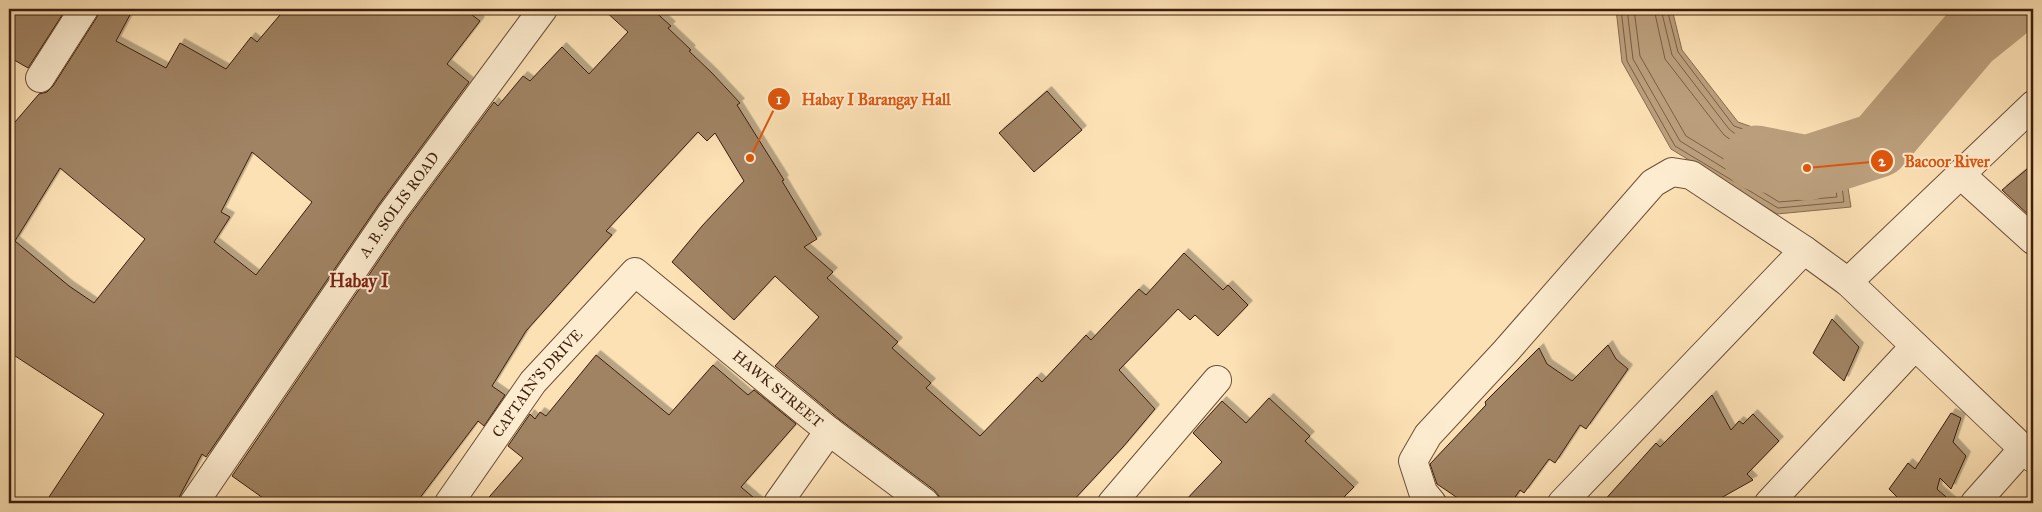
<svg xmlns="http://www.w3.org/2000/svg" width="2042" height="512" viewBox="0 0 2042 512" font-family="'IM FELL Great Primer',serif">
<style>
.water{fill:#bb9f7c;stroke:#886b50}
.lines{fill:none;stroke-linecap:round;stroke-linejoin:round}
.shore{stroke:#7c5e44;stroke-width:1}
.river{stroke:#bb9f7c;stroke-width:65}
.building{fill:#a08364;stroke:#3c1e0d;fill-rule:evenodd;filter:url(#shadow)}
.minor-casing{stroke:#6c4f37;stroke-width:30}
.minor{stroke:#fdeccf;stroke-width:28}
.labels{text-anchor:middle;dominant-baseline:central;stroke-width:4;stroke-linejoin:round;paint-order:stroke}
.street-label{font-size:15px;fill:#3c1e0d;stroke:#fdeccf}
.quarter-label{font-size:18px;font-weight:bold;fill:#7a1f14;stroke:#fdeccf}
.leader{fill:none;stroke:#df560c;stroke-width:2}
.callout-dot{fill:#df560c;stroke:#fdeccf;stroke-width:2}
.mark-label{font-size:15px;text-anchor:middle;font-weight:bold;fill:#fff}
.callout-label{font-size:16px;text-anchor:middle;font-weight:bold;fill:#df560c;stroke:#fdeccf;stroke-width:4;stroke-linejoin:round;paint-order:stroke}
</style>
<defs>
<filter id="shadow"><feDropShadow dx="4.5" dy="-4.5" stdDeviation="0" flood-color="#0004"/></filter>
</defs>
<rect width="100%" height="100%" fill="#fce1b5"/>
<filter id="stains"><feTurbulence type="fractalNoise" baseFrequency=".004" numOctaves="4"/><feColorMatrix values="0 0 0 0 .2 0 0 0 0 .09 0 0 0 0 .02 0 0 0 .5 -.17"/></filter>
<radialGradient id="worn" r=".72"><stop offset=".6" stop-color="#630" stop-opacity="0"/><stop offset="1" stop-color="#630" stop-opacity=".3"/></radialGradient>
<!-- water -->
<polygon class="water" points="1616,9 1672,9 1682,50 1738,122 1795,142 1841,144 1851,207 1777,214 1671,149 1622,62"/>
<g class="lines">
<!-- shore -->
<g class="shore">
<polyline points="1621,9 1627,61 1675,146 1778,208 1844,202 1837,150 1794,147 1734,126 1678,52 1667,9"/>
<polyline points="1627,9 1633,59 1680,141 1779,202 1837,197 1831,155 1793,153 1734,133 1729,129 1672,55 1661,9"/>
<polyline points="1634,9 1640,56 1686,136 1781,194 1828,190 1824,162 1790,160 1731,140 1724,135 1665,59 1654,9"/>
</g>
<!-- river -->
<polyline class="river" points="1756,158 1807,168 1878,145 1969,38 2005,9"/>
</g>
<!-- building -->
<g class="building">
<polygon points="9,9 66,9 28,68 9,57"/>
<path d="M99,9H133L116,41L166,68L180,43L226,69L251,37L257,42L285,9H464L480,21L447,64L469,82L379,204L206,457L202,454L176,503H45L104,414L9,352V129L39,94L47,92L53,86L97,17ZM252,152L312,202L256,275L214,242L230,217L221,212ZM60,168L145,239L94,303L69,286L15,241Z"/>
<polygon points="603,9 652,9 671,26 668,28 691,50 689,51 712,73 740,103 737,105 784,180 782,181 817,239 804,247 833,272 827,278 898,342 892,348 931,383 926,388 980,436 1037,377 1042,382 1086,335 1091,340 1139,289 1146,295 1184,253 1223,290 1228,285 1248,305 1218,336 1195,315 1190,320 1178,309 1119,370 1155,409 1123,447 1071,503 940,503 939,496 934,490 839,419 775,366 819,317 775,276 734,320 672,262 702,226 744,181 715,133 707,141 698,132 606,231 612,235 526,331 492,386 505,395 484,426 478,421 416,503 270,503 232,476 405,222 494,102 498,106 523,76 530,81 562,47 589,74 628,32"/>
<polygon points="1047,91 1082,130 1034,172 999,133"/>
<polygon points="2033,164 2033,219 2002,190"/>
<polygon points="1832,319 1859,347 1844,381 1813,353"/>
<polygon points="1608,345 1616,359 1628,369 1586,429 1580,425 1555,463 1549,459 1524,493 1520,490 1511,503 1465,503 1437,484 1430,464 1486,405 1485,402 1539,348 1547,364 1572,381"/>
<polygon points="596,355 669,415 713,365 748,395 754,390 796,424 741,487 760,503 484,503 523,458 508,446 530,414 535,419 540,412 546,416"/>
<polygon points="1712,395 1731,430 1739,421 1743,424 1753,414 1779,441 1747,474 1753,480 1712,503 1602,503 1656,443 1660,447"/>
<polygon points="1269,398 1310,436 1305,441 1354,487 1338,503 1183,503 1222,462 1193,433 1222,401 1246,423"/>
<polygon points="1951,413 1961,418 1953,442 1966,456 1951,489 1940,478 1937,489 1953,503 1893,503 1897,497 1889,489 1908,463 1915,469"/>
</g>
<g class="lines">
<defs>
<g id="minor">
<polyline points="40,78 84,9"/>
<polyline points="1960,174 2033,240"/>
<polyline points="1848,282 2033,105"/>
<path id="s1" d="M194,503L392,213L543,9"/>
<path id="s2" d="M449,503L533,382L635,272L829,431L925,503"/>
<polyline points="778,503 829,431"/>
<polyline points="1112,503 1217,380"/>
<polyline points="1432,503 1423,492 1413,461 1428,435 1506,351 1653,183 1672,172 1691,175 1804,250"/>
<polyline points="1562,503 1804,250 1848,282 2033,458"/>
<polyline points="1769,503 1915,346"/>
<polyline points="1975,503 2023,449"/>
</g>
</defs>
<!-- minor casing -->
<use href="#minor" class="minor-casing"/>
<!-- minor -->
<use href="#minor" class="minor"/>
</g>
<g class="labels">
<!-- street labels -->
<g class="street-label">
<text stroke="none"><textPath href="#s1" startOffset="362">A. B. SOLIS ROAD</textPath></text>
<text stroke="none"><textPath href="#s2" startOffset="149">CAPTAIN'S DRIVE</textPath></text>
<text stroke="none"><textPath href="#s2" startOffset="482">HAWK STREET</textPath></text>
</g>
<!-- quarter labels -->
<g class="quarter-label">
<text x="359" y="281">Habay I</text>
</g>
</g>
<!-- callouts -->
<path class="leader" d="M750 158L779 99M1807 168L1882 161"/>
<g class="callout-dot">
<circle cx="750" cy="158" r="5"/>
<circle cx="1807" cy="168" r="5"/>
<circle cx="779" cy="99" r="12"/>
<circle cx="1882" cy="161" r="12"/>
</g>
<g class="mark-label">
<text x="779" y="104">1</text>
<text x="1882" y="166">2</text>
</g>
<g class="callout-label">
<text x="876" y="105">Habay I Barangay Hall</text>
<text x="1947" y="167">Bacoor River</text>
</g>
<!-- margin -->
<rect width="2042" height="512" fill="none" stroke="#fce1b5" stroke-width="30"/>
<rect x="10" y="10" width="2022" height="492" fill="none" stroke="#3c1e0d" stroke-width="2.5"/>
<rect x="15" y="15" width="2012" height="482" fill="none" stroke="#3c1e0d"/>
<rect width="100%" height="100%" filter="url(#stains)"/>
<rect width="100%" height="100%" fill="url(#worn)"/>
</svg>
